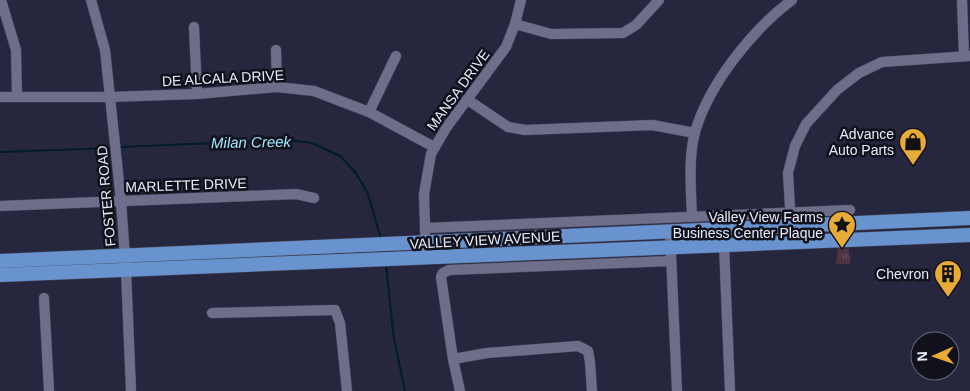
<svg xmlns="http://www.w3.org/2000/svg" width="970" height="391" viewBox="0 0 970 391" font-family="Arial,sans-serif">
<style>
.grass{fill:url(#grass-tufts)}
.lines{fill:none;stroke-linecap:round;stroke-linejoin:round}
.stream{stroke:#011c25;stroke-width:2}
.minor-casing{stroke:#444458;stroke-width:11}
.major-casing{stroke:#444458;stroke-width:15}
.minor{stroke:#6e6e8b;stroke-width:10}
.major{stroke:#6993ce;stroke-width:14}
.labels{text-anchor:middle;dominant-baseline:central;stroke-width:5;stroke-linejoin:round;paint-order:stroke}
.street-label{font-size:14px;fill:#e9eafb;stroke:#11111c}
.poi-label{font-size:14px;fill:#e9eafb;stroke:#11111c;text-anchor:end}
.water-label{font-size:15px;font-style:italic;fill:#a3e6fd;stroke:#11111c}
</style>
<defs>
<pattern id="grass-tufts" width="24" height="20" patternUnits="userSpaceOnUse" patternTransform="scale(1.25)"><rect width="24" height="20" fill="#503243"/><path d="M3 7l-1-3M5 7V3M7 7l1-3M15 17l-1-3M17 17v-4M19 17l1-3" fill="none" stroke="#69505f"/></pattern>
</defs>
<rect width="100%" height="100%" fill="#26263f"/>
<!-- grass -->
<polygon class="grass" points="838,248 849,249 850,264 836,264"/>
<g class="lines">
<!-- stream -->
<g class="stream">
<polyline points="120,147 288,140 312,143 340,156 356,173 368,194 381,239"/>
<polyline points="0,152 113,148"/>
<polyline points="386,265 394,339 405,391"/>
</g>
<defs>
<g id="minor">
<polyline points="1,0 16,50 17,96"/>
<polyline points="91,0 105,50 121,201 126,270 131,391"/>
<polyline points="962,0 964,56"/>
<polyline points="515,24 551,34 623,33 636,25 659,0"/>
<polyline points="194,27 197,94"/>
<polyline points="276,50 277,87"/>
<polyline points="0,97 110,97 197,94 277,87 314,91 369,112 434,147"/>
<polyline points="468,100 508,127 525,130 652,125 695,133"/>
<polyline points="369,112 396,56"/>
<polyline points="0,206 296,194 314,198"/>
<path d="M692,217C691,189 688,159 695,132C709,84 752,30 792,0"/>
<polyline points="425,228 850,210"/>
<polyline points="670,231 677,391"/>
<polyline points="792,242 788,173 795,146 806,124 837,90 859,73 882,62 970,56"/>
<polyline points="724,245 730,391"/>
<polyline points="426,257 424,194 431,154 446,128 506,47 515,24 521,0"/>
<polyline points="44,298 49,391"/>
<polyline points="212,313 335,310 340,323 347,391"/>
<polyline points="453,359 487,353 578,346 588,351 590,362 592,391"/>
<polyline points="460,391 453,359 441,277 443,273 449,270 671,261"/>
</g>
<g id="major">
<polyline points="0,261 970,218"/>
<polyline points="0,275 970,235"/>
</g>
</defs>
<!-- minor casing -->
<use href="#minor" class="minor-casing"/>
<!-- major casing -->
<use href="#major" class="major-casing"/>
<!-- minor -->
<use href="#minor" class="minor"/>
<!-- major -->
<use href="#major" class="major"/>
</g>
<!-- icons -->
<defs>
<symbol id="shop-pin" viewBox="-11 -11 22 30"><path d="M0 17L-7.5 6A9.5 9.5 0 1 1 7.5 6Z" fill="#e8ab37" stroke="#11111c"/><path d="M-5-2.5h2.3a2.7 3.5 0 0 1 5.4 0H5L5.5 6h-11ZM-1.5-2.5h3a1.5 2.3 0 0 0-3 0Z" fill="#111"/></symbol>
<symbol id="sight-pin" viewBox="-11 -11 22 30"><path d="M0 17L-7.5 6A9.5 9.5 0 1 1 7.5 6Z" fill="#e8ab37" stroke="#11111c"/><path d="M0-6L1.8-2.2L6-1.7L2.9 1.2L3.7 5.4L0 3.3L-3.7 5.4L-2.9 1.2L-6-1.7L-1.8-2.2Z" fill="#111"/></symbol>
<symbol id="building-pin" viewBox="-11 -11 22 30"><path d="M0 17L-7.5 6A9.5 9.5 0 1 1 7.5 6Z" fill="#e8ab37" stroke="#11111c"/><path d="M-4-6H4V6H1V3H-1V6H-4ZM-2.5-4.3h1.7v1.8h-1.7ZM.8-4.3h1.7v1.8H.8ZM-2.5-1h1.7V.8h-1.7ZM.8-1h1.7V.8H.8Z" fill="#111"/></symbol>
</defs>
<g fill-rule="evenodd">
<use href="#shop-pin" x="897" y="126" width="32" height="43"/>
<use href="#sight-pin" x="826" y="209" width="32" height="43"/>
<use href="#building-pin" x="932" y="258" width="32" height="43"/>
</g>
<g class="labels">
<!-- street labels -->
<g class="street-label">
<text transform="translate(223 78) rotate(-3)">DE ALCALA DRIVE</text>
<text transform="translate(458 90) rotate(-54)">MANSA DRIVE</text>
<text transform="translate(186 185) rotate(-2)">MARLETTE DRIVE</text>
<text transform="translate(106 196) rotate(-95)">FOSTER ROAD</text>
<text transform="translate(485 240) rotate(-3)">VALLEY VIEW AVENUE</text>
</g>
<!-- poi labels -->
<g class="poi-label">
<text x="894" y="134">Advance<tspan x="894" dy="16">Auto Parts</tspan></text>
<text x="823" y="217">Valley View Farms<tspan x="823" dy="16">Business Center Plaque</tspan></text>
<text x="929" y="274">Chevron</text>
</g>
<!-- water labels -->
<g class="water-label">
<text transform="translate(251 142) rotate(-1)">Milan Creek</text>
</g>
</g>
<!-- north arrow -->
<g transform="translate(935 356) rotate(268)"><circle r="24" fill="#11111c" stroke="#676875"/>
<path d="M0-4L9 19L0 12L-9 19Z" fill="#e8ab37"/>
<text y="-8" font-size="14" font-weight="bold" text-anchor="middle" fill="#e9eafb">N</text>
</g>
</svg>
